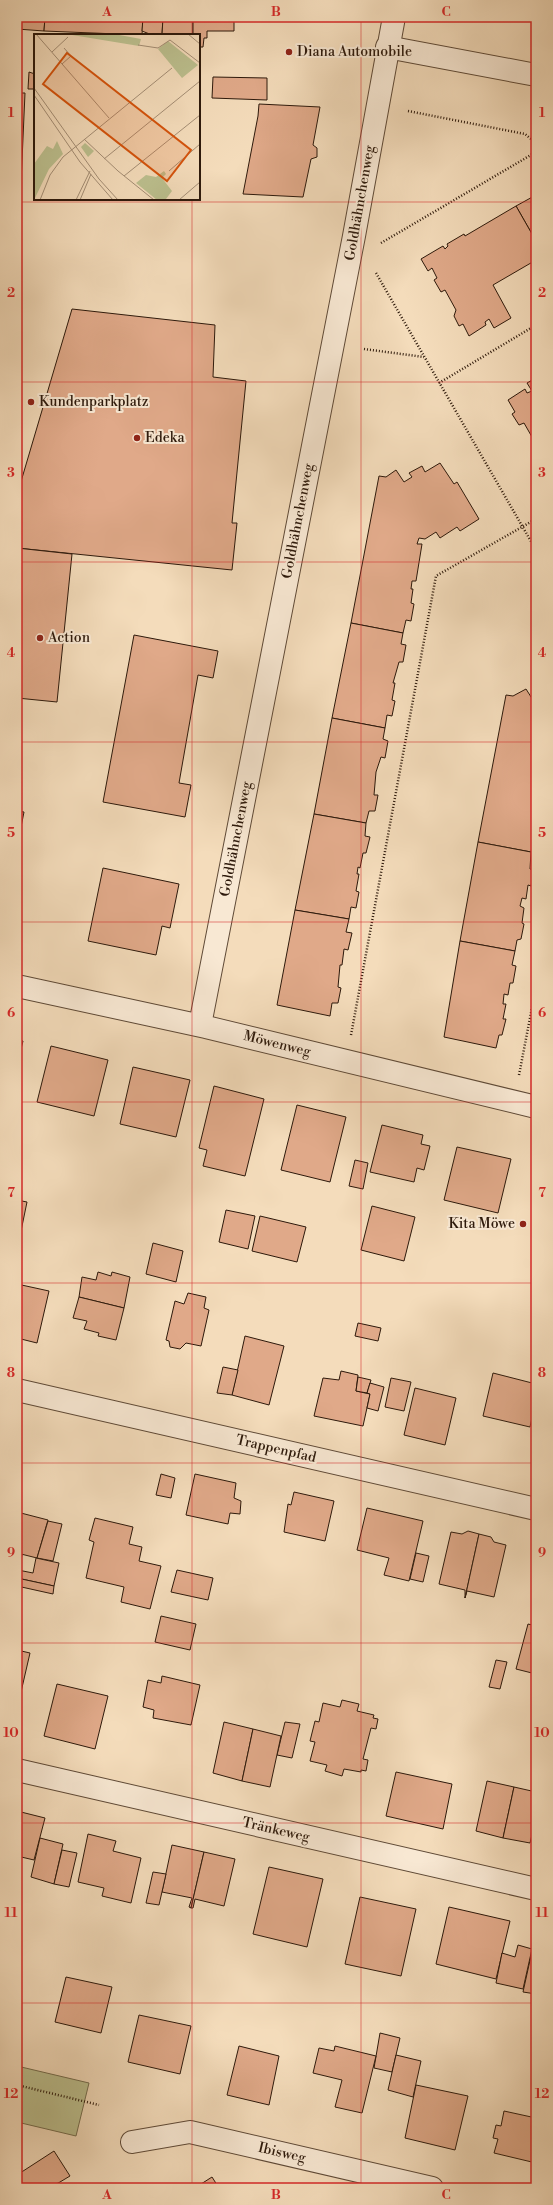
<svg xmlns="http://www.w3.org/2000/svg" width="553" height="2205" viewBox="0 0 553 2205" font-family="'Libre Bodoni',serif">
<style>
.green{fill:#bcc08f;stroke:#746c4d}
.building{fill:#e0a989;stroke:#2d190b}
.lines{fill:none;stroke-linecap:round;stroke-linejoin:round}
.minor-casing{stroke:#5f4a37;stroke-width:24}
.path{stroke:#2d190b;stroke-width:2.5;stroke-dasharray:1 2;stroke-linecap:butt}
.minor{stroke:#f8e8d3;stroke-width:22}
.grid{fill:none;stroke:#d62828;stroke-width:1;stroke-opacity:0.55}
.poi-dot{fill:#8f2418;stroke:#f8e8d3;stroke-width:1.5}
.labels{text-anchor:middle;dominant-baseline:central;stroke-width:4;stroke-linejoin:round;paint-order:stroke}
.poi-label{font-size:14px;fill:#2d190b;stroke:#f8e8d3;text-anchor:start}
.street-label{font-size:14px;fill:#2d190b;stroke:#f8e8d3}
.inset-road{fill:none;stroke:#a48e75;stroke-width:1}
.view{fill:#d5530c;fill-opacity:0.15;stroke:#d5530c;stroke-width:2}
.inset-edge{fill:none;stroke:#2d190b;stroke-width:2}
.neatline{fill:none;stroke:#d62828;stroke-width:1.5}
.grid-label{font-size:13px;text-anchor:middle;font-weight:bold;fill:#d62828}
</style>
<rect width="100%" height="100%" fill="#f4dcbb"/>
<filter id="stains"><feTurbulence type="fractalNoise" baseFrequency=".005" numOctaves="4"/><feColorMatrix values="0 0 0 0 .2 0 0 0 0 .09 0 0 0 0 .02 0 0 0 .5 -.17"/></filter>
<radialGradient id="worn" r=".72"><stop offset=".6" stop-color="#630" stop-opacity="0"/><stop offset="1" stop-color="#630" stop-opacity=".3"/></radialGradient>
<!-- green -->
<polygon class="green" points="17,2066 89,2083 76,2136 17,2122"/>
<!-- building -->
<g class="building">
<polygon points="17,17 45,17 44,31 17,29"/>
<polygon points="45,17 143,17 142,35 44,31"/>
<polygon points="143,17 163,17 162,35 152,35 142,31"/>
<polygon points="163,17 193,17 193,35 162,35"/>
<polygon points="193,17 234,17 234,31 207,31 207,38 204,38 203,47 199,47 199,35 193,35"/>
<polygon points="29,72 35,74 35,89 28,89"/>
<polygon points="213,77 267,78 267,100 212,98"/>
<polygon points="17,93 25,93 21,183 17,183"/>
<polygon points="259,104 320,107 313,145 317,148 317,157 311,159 303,197 243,194 258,116"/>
<polygon points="536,195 536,241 516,206"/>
<polygon points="516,206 536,241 536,260 493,285 511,318 494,328 489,319 485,322 486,325 469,336 463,324 459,326 454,316 456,310 445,290 441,292 434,280 437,278 432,268 428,271 421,259 443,246 445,249 448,246 447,244 464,234 465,236"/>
<polygon points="72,309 215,325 213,377 246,381 232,523 237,523 232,570 17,548 19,497 17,495"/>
<polygon points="536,378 536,444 524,423 519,425 512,414 515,412 508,400 525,389 527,393 532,391 527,383"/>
<polygon points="440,463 454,484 457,482 479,519 460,531 457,527 440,538 436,532 425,539 419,538 417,544 422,544 416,581 412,581 411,589 413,589 411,603 414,604 411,621 406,620 403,633 351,623 379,476 386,477 396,470 404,482 412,477 409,473 422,466 425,472"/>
<polygon points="17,548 72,554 57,702 17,698"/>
<polygon points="351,623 403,633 401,644 406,645 403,662 399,662 393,683 395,683 392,700 395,701 392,716 387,715 385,728 332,718"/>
<polygon points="134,635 218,651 213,678 198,675 179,783 191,785 185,817 103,802"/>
<polygon points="526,689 533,700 536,698 536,842 533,841 531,852 478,842 506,695 513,696"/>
<polygon points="332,718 385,728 383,739 388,741 385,758 381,757 376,772 374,795 378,795 375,811 369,811 366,823 314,814"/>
<polygon points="17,811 24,812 17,847"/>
<polygon points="314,814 366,823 365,836 370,837 366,853 363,853 360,868 358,867 357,874 359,874 356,891 359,892 356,908 351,907 349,919 295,910"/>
<polygon points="478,842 531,852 530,869 534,870 531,886 528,885 526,899 522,898 520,906 524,908 522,923 524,924 521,939 517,940 515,951 460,941"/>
<polygon points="103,868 179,884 170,928 162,926 156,955 88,941"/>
<polygon points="295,910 349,919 346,932 352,933 348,950 344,949 342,965 340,965 338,987 341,988 338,1003 332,1003 330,1016 277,1005"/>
<polygon points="460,941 515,951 512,965 516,966 513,983 510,983 508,995 504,994 503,1004 506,1004 503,1019 506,1019 502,1035 499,1035 496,1048 444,1037"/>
<polygon points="17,1040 23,1041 17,1065"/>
<polygon points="51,1046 108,1060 94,1116 37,1102"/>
<polygon points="133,1067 190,1080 176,1137 120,1124"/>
<polygon points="214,1086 264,1099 245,1176 203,1166 207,1150 199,1148"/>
<polygon points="297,1105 346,1117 330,1182 281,1170"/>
<polygon points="382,1125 423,1135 421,1144 430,1146 424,1170 417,1168 414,1182 370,1172"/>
<polygon points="457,1147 511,1159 498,1213 444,1200"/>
<polygon points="355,1160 368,1163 363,1189 349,1186"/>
<polygon points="17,1200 27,1202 21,1231 17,1230"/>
<polygon points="372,1206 415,1217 404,1261 361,1250"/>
<polygon points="226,1210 255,1216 248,1249 219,1242"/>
<polygon points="260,1216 306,1227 297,1262 252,1251"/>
<polygon points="153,1243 183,1251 176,1282 146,1274"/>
<polygon points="98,1272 111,1276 112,1272 130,1277 124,1308 79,1297 82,1277 96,1280"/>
<polygon points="17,1284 49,1291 37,1343 17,1338"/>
<polygon points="188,1293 206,1297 204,1308 209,1310 201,1346 186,1343 180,1349 170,1347 169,1341 166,1340 175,1301 184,1304"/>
<polygon points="79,1297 124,1308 116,1340 98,1336 99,1333 84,1329 87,1321 73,1318"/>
<polygon points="358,1323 381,1328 378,1341 355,1336"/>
<polygon points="245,1336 284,1346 269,1405 232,1395"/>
<polygon points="223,1367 238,1370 232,1395 217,1393"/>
<polygon points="341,1371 358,1375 356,1391 370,1394 363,1426 314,1416 323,1378 339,1380"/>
<polygon points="493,1373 536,1384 536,1398 530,1427 483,1416"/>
<polygon points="358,1377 371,1380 367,1393 356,1391"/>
<polygon points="391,1378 411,1382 404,1411 385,1407"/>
<polygon points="370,1383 384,1387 378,1411 367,1408 370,1394 367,1393"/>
<polygon points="415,1388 456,1398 445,1445 404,1435"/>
<polygon points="161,1474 175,1478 171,1498 156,1495"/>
<polygon points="195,1474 236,1483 234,1498 241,1501 240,1514 230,1513 228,1524 186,1515"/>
<polygon points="294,1492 334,1501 325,1541 284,1532 288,1504 291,1505"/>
<polygon points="367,1508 423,1521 409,1581 384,1575 389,1558 357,1550"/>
<polygon points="17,1512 48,1520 37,1558 17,1553"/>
<polygon points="95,1518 133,1527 129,1544 142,1547 139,1561 161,1566 150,1609 121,1602 124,1587 86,1578 94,1542 89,1540"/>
<polygon points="48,1521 62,1524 53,1561 37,1558"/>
<polygon points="468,1531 479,1534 465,1598 465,1590 439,1584 451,1532 462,1534"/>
<polygon points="479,1534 491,1537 494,1542 506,1545 494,1597 467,1591 465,1598"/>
<polygon points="17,1553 22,1555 19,1567 17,1566"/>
<polygon points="416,1553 429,1556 423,1582 410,1579"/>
<polygon points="36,1558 59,1563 54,1586 17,1578 18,1570 33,1573"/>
<polygon points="177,1570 213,1578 208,1600 171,1592"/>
<polygon points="17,1578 54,1586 53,1594 17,1586"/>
<polygon points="161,1616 196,1624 190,1650 155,1642"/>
<polygon points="528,1624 536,1626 536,1674 516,1669"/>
<polygon points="17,1650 30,1653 18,1705 17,1704"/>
<polygon points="496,1660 507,1662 500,1689 489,1687"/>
<polygon points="162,1676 200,1685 191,1725 153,1718 154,1710 143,1707 148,1680 161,1683"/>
<polygon points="57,1684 108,1696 95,1749 44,1736"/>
<polygon points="342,1700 359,1704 357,1711 374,1715 373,1718 378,1719 376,1729 371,1728 363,1759 368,1760 366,1771 361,1770 361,1772 344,1769 342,1776 325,1771 327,1765 310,1761 315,1742 310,1741 315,1721 319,1722 323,1703 340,1707"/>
<polygon points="224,1722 253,1729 242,1781 213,1773"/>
<polygon points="285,1722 300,1724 292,1758 277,1755"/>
<polygon points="253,1729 281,1736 270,1787 242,1781"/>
<polygon points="396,1772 452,1784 443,1829 386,1816"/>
<polygon points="487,1781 514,1787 503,1838 476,1831"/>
<polygon points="514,1787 536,1792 536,1818 530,1843 503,1838"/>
<polygon points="17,1811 45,1818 34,1860 17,1856"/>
<polygon points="88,1834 116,1841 113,1851 141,1858 131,1903 102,1896 104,1888 78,1882"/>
<polygon points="40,1838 63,1844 54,1884 31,1877"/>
<polygon points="172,1845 204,1852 191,1908 189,1907 192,1898 162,1892"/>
<polygon points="62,1850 77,1853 69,1887 54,1884"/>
<polygon points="204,1852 235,1859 224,1906 195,1899 193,1908 191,1908"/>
<polygon points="269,1867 323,1879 307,1947 253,1934"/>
<polygon points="153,1872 166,1874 159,1905 146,1903"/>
<polygon points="360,1897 416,1909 401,1976 345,1964"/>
<polygon points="449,1907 510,1921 496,1979 436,1964"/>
<polygon points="536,1933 536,1994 523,1992"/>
<polygon points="518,1945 532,1949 523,1989 496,1983 502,1953 515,1957"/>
<polygon points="66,1977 112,1987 101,2033 55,2022"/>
<polygon points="139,2015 191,2026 180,2074 128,2062"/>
<polygon points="380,2033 400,2038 392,2072 374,2068"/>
<polygon points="239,2046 279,2056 269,2105 227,2095"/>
<polygon points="335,2046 376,2056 362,2113 335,2107 342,2080 313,2073 319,2048 334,2051"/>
<polygon points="396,2055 421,2061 413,2097 388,2090"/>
<polygon points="416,2085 468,2096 455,2150 405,2138"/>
<polygon points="504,2111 536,2118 536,2163 494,2153 498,2139 493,2138 496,2125 501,2126"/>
<polygon points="54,2151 70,2176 50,2188 17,2188 17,2175"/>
<polygon points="212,2177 219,2188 203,2188 201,2184"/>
<polygon points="58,2183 61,2188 50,2188"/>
<polygon points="201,2184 203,2188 195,2188"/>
</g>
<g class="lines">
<defs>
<g id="minor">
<polyline points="387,47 536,75"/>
<polyline points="17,986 206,1027 536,1107"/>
<polyline points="200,1025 354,236 394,17"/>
<polyline points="17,1390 536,1509"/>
<polyline points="17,1770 536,1889"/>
<polyline points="132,2142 190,2132 432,2188"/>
</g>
</defs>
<!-- minor casing -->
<use href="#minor" class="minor-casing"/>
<!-- path -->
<g class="path">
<polyline points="408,111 525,134 536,143"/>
<polyline points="381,243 536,152"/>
<polyline points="376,273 536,550"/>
<polyline points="364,349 424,357"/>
<polyline points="439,383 536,325"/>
<polyline points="351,1035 436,576 536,519"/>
<polyline points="519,1075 536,987"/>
<polyline points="17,2085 99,2105"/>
</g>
<!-- minor -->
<use href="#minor" class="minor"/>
</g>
<!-- grid -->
<path class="grid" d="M192,17V35M361,17V2188M192,199V2188M17,202H536M17,382H536M17,562H536M17,742H536M17,922H536M17,1102H536M17,1283H536M17,1463H536M17,1643H536M17,1823H536M17,2003H536"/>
<!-- markers -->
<g class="poi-dot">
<circle cx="289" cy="52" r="4"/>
<circle cx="31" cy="402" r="4"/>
<circle cx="137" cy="438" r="4"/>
<circle cx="40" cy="638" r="4"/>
<circle cx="523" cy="1224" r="4"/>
</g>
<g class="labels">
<!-- poi labels -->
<g class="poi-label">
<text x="297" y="52">Diana Automobile</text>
<text x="39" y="402">Kundenparkplatz</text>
<text x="145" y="438">Edeka</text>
<text x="48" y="638">Action</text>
<text x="515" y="1224" text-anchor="end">Kita Möwe</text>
</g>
<!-- street labels -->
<g class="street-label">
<text transform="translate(360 203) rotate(-80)">Goldhähnchenweg</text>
<text transform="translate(298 521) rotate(-79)">Goldhähnchenweg</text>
<text transform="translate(236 839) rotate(-79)">Goldhähnchenweg</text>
<text transform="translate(277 1044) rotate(14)">Möwenweg</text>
<text transform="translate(276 1449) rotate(13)">Trappenpfad</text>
<text transform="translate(276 1830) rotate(13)">Tränkeweg</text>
<text transform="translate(282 2153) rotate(13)">Ibisweg</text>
</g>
</g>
<!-- overview -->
<g transform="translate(34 34)">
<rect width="166" height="166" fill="#f4dcbb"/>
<path d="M32,0H80L107,5L105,12ZM134,7L164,31L148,44L124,15ZM23,107L29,120L15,135L0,166V130L13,112L19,115ZM51,109L60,117L54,123L47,113ZM130,137L132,140L128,144L138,157L132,165L134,166H123L102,149L112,141L122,143Z" fill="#bcc08f"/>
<path class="inset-road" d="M2,0L75,84M154,0L166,10M104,11L124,14L136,6L166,29M18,18L34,3M28,30L37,22L30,14M0,54L65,145L84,166M0,61L46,128L79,166M50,105L84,137L120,166M70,125L166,47M135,137L166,110M90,142L166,81M6,166L16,141L29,123L138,34M42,166L56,137M46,166L57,140M145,166L166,148"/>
<path class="view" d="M33,19L157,116L133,147L9,50Z"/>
<rect width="166" height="166" class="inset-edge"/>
</g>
<!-- margin -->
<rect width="553" height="2205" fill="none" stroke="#f4dcbb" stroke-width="44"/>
<rect x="22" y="22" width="509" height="2161" class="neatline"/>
<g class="grid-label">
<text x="107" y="16">A</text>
<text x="276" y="16">B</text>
<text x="446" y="16">C</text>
<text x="11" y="117">1</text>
<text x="542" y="117">1</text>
<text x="11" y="297">2</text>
<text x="542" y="297">2</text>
<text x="11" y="477">3</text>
<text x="542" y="477">3</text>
<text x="11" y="657">4</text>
<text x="542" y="657">4</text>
<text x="11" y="837">5</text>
<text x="542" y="837">5</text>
<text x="11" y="1017">6</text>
<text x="542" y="1017">6</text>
<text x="11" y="1197">7</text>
<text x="542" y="1197">7</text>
<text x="11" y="1377">8</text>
<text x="542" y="1377">8</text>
<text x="11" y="1557">9</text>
<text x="542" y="1557">9</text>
<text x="11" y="1737">10</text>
<text x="542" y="1737">10</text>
<text x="11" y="1917">11</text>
<text x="542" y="1917">11</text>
<text x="11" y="2098">12</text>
<text x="542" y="2098">12</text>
<text x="107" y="2199">A</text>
<text x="276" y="2199">B</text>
<text x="446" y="2199">C</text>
</g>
<rect width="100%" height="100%" filter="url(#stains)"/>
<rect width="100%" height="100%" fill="url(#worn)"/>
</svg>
